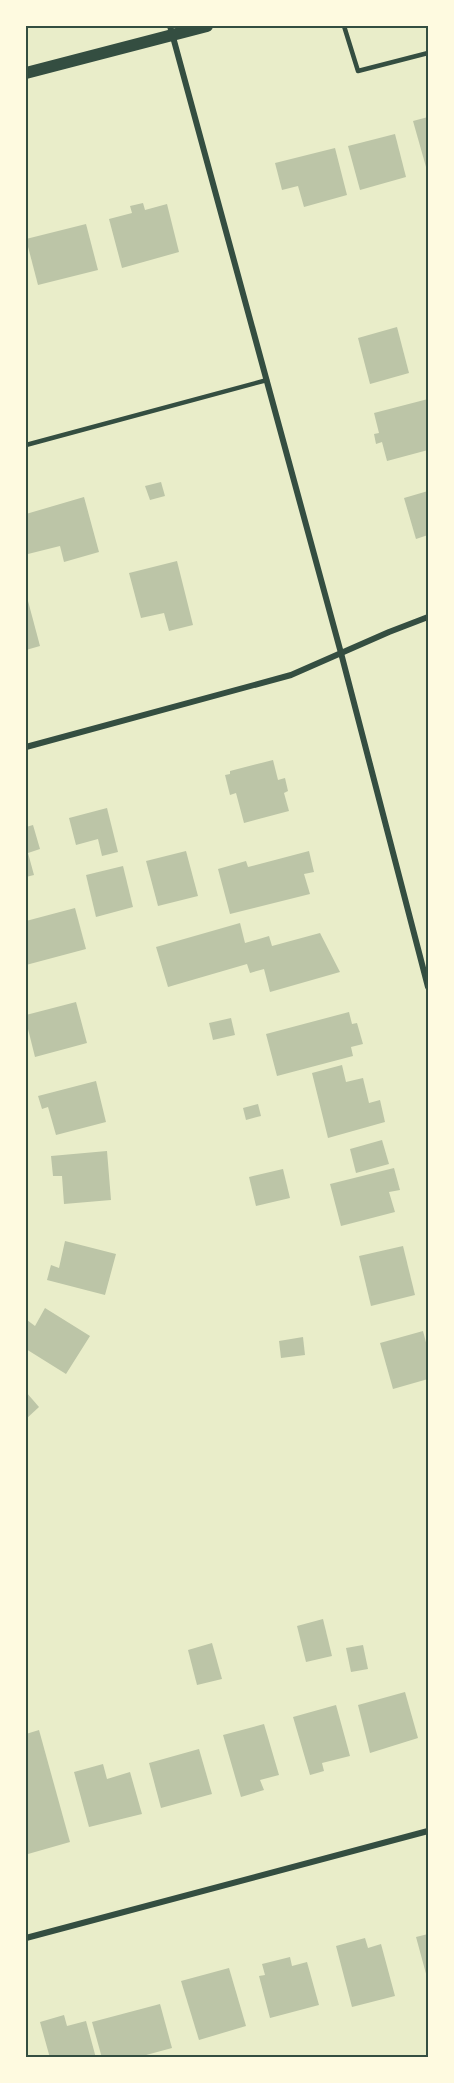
<svg xmlns="http://www.w3.org/2000/svg" width="454" height="2083" viewBox="0 0 454 2083" font-family="Karla,sans-serif">
<style>
.building{fill:#bcc5a7}
.lines{fill:none;stroke-linecap:round;stroke-linejoin:round}
.service{stroke:#344e41;stroke-width:4.5}
.minor{stroke:#344e41;stroke-width:6}
.secondary{stroke:#344e41;stroke-width:12}
.neatline{fill:none;stroke:#344e41;stroke-width:2}
</style>
<rect width="100%" height="100%" fill="#e9edc9"/>
<!-- building -->
<g class="building">
<polygon points="428,117 428,174 413,121"/>
<polygon points="395,134 406,177 360,190 348,146"/>
<polygon points="335,148 347,195 304,207 298,186 282,190 275,163"/>
<polygon points="143,203 145,210 167,204 179,252 122,268 109,219 132,213 130,206"/>
<polygon points="86,224 98,270 38,285 26,239"/>
<polygon points="397,327 409,373 370,384 358,338"/>
<polygon points="428,399 428,450 387,461 382,442 376,444 374,434 379,433 374,413"/>
<polygon points="161,482 165,496 150,500 145,486"/>
<polygon points="428,491 428,535 416,539 404,498"/>
<polygon points="84,497 99,552 64,562 60,546 28,554 26,514"/>
<polygon points="177,561 193,625 169,631 164,613 141,618 129,573"/>
<polygon points="26,601 28,601 40,646 26,650"/>
<polygon points="273,760 278,780 285,778 288,791 284,793 289,811 244,823 236,793 230,795 225,775 230,774 230,771"/>
<polygon points="107,808 118,852 102,856 98,839 76,845 69,818"/>
<polygon points="33,825 40,849 28,853 34,875 26,877 26,827"/>
<polygon points="186,851 198,896 158,906 146,861"/>
<polygon points="309,851 314,872 304,874 310,894 230,914 218,869 246,861 248,867"/>
<polygon points="123,866 133,907 96,917 86,875"/>
<polygon points="75,908 86,949 26,965 26,921"/>
<polygon points="240,923 245,943 269,936 272,946 320,933 340,972 270,992 264,969 250,973 247,964 168,987 156,947"/>
<polygon points="76,1002 87,1043 35,1057 28,1029 26,1030 26,1015"/>
<polygon points="349,1012 352,1024 357,1023 363,1044 351,1047 353,1056 277,1076 266,1034"/>
<polygon points="231,1018 235,1035 213,1040 209,1023"/>
<polygon points="342,1065 346,1082 363,1078 369,1103 380,1100 385,1122 328,1138 312,1073"/>
<polygon points="96,1081 106,1122 56,1135 48,1107 42,1109 38,1096"/>
<polygon points="258,1104 261,1116 246,1120 243,1108"/>
<polygon points="382,1140 389,1164 356,1173 350,1149"/>
<polygon points="107,1151 111,1200 64,1204 62,1176 53,1176 51,1156"/>
<polygon points="394,1168 400,1190 389,1192 395,1212 341,1226 330,1184"/>
<polygon points="283,1169 290,1198 256,1206 249,1177"/>
<polygon points="65,1241 116,1254 105,1295 47,1280 51,1265 59,1268"/>
<polygon points="403,1246 415,1295 371,1306 359,1256"/>
<polygon points="45,1308 90,1336 66,1374 26,1349 26,1322 27,1320 35,1326"/>
<polygon points="423,1331 428,1350 428,1379 393,1389 380,1343"/>
<polygon points="303,1337 305,1355 281,1358 279,1341"/>
<polygon points="26,1392 39,1407 26,1419"/>
<polygon points="323,1619 332,1656 306,1662 297,1626"/>
<polygon points="212,1643 222,1679 197,1685 188,1650"/>
<polygon points="363,1645 368,1669 351,1672 346,1648"/>
<polygon points="405,1692 418,1738 370,1753 358,1705"/>
<polygon points="336,1705 350,1756 322,1763 324,1771 310,1775 293,1717"/>
<polygon points="264,1724 279,1775 260,1780 264,1790 241,1797 223,1735"/>
<polygon points="39,1730 70,1842 28,1854 26,1845 26,1734"/>
<polygon points="199,1749 212,1794 161,1808 149,1763"/>
<polygon points="103,1764 107,1779 130,1772 142,1814 89,1827 74,1772"/>
<polygon points="428,1934 428,1981 416,1937"/>
<polygon points="365,1938 368,1948 381,1944 395,1996 352,2007 336,1946"/>
<polygon points="290,1957 292,1966 307,1962 319,2005 270,2018 259,1976 265,1975 262,1964"/>
<polygon points="229,1968 246,2026 199,2040 181,1981"/>
<polygon points="160,2004 172,2048 135,2058 102,2058 92,2022"/>
<polygon points="64,2015 67,2026 86,2021 96,2058 50,2058 40,2022"/>
</g>
<g class="lines">
<!-- service -->
<g class="service">
<polyline points="344,26 358,71 428,53"/>
<polyline points="26,445 267,380"/>
</g>
<!-- minor -->
<g class="minor">
<polyline points="170,26 341,653 428,987"/>
<polyline points="26,747 291,675 389,632 428,617"/>
<polyline points="26,1938 428,1831"/>
</g>
<!-- secondary -->
<polyline class="secondary" points="26,73 207,26"/>
</g>
<!-- border -->
<rect width="454" height="2083" fill="none" stroke="#fefae0" stroke-width="54"/>
<rect x="27" y="27" width="400" height="2029" class="neatline"/>
</svg>
